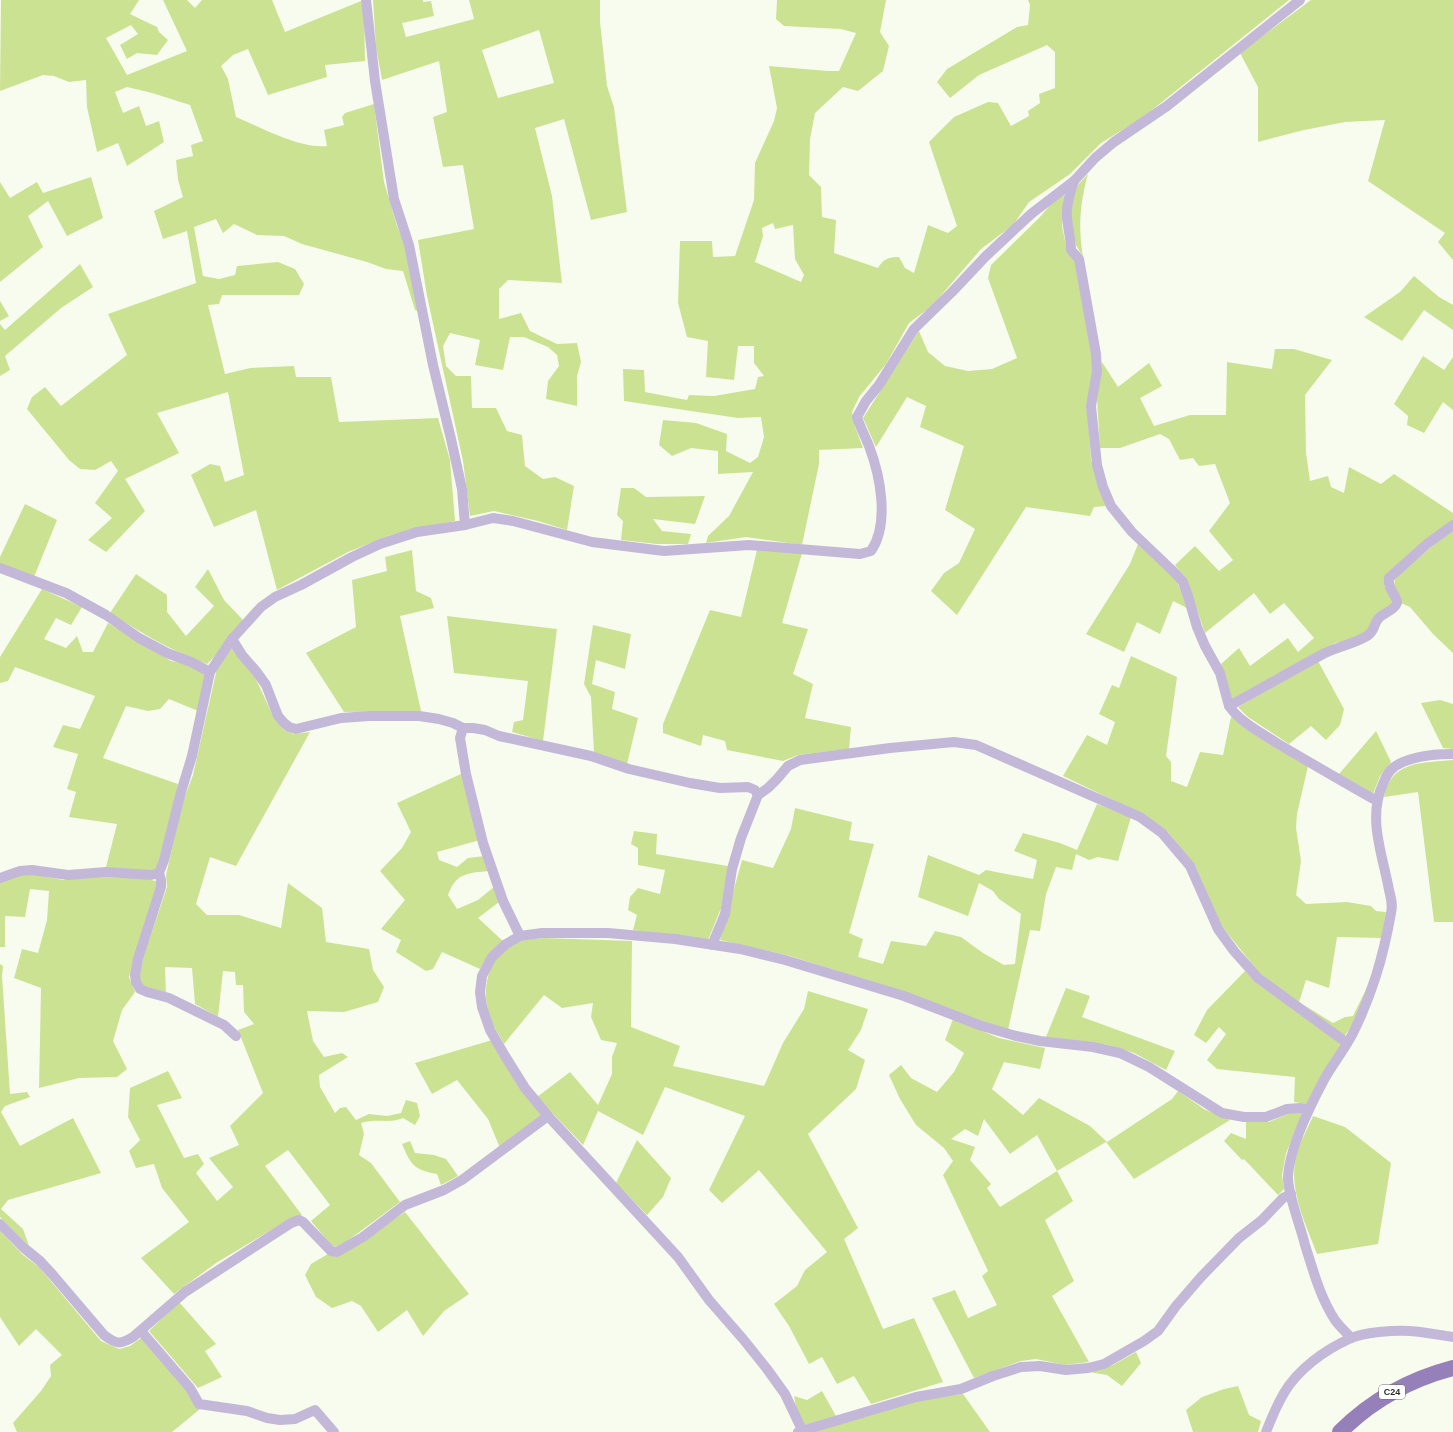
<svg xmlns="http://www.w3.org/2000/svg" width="1453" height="1432" viewBox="0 0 1453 1432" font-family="Arial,sans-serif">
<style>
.green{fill:#cce293;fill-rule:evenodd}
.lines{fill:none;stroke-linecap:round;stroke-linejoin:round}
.street{stroke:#c4b8d9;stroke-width:10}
.primary{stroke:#9680ba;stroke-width:16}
.labels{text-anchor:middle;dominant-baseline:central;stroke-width:3;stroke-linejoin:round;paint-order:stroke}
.shield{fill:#fff;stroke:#6b6c68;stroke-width:1}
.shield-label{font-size:9px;font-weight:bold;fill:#2c2d28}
</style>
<rect width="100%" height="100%" fill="#f8fcef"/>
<!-- green -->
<g class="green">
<path d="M1,0H139L130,14L157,27L159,32L168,40L157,55L137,53L127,59L120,45L138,34L131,25L106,38L127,75L187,51L163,0H187L195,8L202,0H272L285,32L361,1L364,12L365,61L325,65L327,77L268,95L248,49L233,55L221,66L228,79L236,117C262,128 300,149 327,146L324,130L344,125L342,117L345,113L374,104L384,182L397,226L406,247L419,312L415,310L403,271L386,269L367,262L302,244L284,236L257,235L234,224L223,233L216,219L194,227L203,276L219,279L235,275L237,266L278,262L295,269L304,284L299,295H222L219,304L208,305L225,374L250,368L294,366L296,377H331L339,422L438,418L450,460L455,521L391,535L348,552L277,590L256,510L214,527L191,475L210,464L220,466L225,482L244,475L228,392L157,413L179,453L125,479L145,511L106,552L88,540L112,518L95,503L118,471L111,461L95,470L80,469L69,460L27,409L32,397L45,387L61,406L127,355L108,314L196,283L187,231L163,239L154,211L183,197L178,180L176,160L193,156L191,145L203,141L190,105L152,93L127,87L115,92L123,113L139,106L146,126L159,121L164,142L127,166L118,143L97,152L87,107L86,80L69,82L54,76L43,75L0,91Z"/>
<path d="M373,0H423V2L431,1L434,16L402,23L406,37L474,19L469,0H600V22L607,86L614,107L627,212L591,220L564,119L535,128L552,196L562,283L508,280L499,289V319L521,313L530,331L557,344L577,343L581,362L577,376V406L546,399L548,381L559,366L557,355L548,347L524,337H510L503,370L475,365L480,340L450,333L443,346L446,366L456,376H471L472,408H496L507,431L522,435L525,466L543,479L555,477L574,486L567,530L538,521L494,511L470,516L463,461L427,296L418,240L474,229L463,165L443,167L433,117L447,112L439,61L382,80L376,47ZM539,30L554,83L498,98L482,50Z"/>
<path d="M777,0H886L880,32L889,46L883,71L858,91L843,87L815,113L810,139L809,175L821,187L822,217L836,220L834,253L878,268C883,259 889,257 899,257L905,268L914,273L928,225L948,233L957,226L929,142L954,117L988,102L998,103L1011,126L1029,116L1028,111L1040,103L1039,94L1055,88V52L1047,45L979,75L950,98L937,82L947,69L1017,27L1028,25L1030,5L1028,0H1289L1142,118L1101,143L1070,174L1029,202L1013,225L981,249L932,306L909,323L886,364L859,397L852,412L855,427L863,448L819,450V464L802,545L746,537L706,543L708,536L729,516L753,472L718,474V451L691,448L672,456L659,445L663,420L696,423L727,434L726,451L750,463L758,457L764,437L761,417L738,418L624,401L623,369L644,370L645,392L687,400L689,395L714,396L755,389L758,377L764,376L754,363V346H738L734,380L706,377L708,341L687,337L678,303L680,241H712L713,257L735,256L754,200L755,163L774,121L777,108L769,66L828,71H839L856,33L841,29L784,26L776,19ZM773,223L775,229L793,225L795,259L804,275L801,282L755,262L763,236L762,228Z"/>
<polygon points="1311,0 1453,0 1453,260 1438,242 1445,233 1368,181 1385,120 1345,122 1304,130 1258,142 1258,87 1240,53"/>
<path d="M1088,174C1080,202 1078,228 1083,257L1076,245L1070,221L1072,198L1078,185Z"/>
<polygon points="91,177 103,218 67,236 48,201 28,216 43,247 0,282 0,182 10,198 37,182 43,193"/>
<polygon points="1064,194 1062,226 1067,251 1075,261 1095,371 1087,405 1091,460 1106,506 1094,507 1090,516 1026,507 957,615 931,591 944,573 959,563 975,529 945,510 964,446 920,427 926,406 907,397 876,447 863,418 919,331 928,352 945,366 968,371 992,369 1017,358 988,278 991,265 1039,218 1052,203"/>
<polygon points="80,264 93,287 61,308 5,356 10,370 0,376 0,324 5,330"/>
<polygon points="1414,276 1439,297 1453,305 1453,330 1424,310 1402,341 1364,317 1400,292"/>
<polygon points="0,301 9,316 0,321"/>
<polygon points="1275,349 1294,349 1332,360 1305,395 1306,453 1310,481 1328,476 1331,487 1344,493 1349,467 1381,484 1394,474 1453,513 1453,522 1385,577 1384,586 1393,598 1393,602 1368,632 1352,640 1335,643 1232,699 1221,664 1239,648 1250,666 1288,638 1298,652 1314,638 1284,603 1270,614 1254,593 1205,633 1187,580 1175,565 1195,546 1219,571 1233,560 1209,531 1230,503 1215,464 1199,466 1193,458 1180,460 1169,439 1160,434 1120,448 1100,448 1097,399 1102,362 1118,387 1149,363 1162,386 1140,398 1154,426 1190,415 1226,415 1227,362 1272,369"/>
<polygon points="1423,356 1444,370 1453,357 1453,410 1443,402 1424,433 1407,425 1408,416 1394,404"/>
<polygon points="621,488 634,488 646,497 705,496 695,524 653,519 662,531 691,534 688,544 657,544 621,540 623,521 617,515"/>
<polygon points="25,504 57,520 34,577 0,564 0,557"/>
<polygon points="1453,531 1453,653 1433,634 1410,607 1401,603 1401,597 1394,587 1395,578 1447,534"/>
<polygon points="1138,544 1172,574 1182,591 1187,608 1173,601 1160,634 1137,622 1124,652 1086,634 1130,564"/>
<polygon points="412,550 416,591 431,598 434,608 400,616 421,711 344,712 306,653 356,627 352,580 387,571 385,557"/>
<polygon points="757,550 802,553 782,623 808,629 793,674 813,684 805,718 851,727 849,749 798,755 783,761 727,750 725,741 703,735 701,746 663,733 663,724 710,610 741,617"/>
<path d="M208,569L224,600L243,620L220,651L207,664C172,651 141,633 110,613L136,574L167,595V612L186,636L214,606L195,587Z"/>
<polygon points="42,589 82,607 71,625 56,618 44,639 66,648 77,636 83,652 93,652 108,623 171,661 187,664 206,674 198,711 169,699 160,709 148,711 126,706 103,758 178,784 167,835 156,869 145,872 106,867 117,824 69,817 76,792 67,789 78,754 53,747 63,725 80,729 95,696 15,667 8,681 0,683 0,657"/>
<polygon points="447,616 557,629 543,741 512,732 514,722 523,720 528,681 454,673"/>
<polygon points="593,625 631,634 625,669 596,660 592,684 615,692 612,709 638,718 627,764 594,753 591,697 584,684"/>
<path d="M232,643L252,671L275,720L284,730L294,734L310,732L236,866L210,857L196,904L207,915H239L281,928L288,883L322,908L326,942L369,949L373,970L384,987L378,1002L344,1012L307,1011L313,1041L324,1057L342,1053L348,1057L319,1075L320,1087L335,1113L340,1108L346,1107L356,1120L369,1114L387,1116L401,1113L406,1100L417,1103L420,1116L415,1125L403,1118C389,1124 377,1118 361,1123L364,1134L359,1155L371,1163L400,1202L339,1247L332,1246L311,1221L330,1205L288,1150L265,1166L302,1215L281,1224L216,1263L174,1294L141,1258L189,1222L162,1188L154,1164L136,1168L129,1151L140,1140L128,1117L130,1088L168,1071L182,1098L157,1105L184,1158L198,1154L204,1164L196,1173L217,1201L233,1187L209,1158L239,1145L230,1126L263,1093L238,1030L254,1024L244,1012L243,985H236L235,972L223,971L218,1017L195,1004L192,968L165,967L166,994L142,986L138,978L146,949L167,887L166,875L182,804L193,775L218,664Z"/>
<polygon points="1131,656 1177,677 1166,756 1171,762 1171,781 1187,787 1200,752 1223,755 1231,717 1308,766 1297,814 1296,828 1301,861 1296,895 1306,904 1347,902 1371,906 1376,911 1386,912 1382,938 1337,937 1329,988 1306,980 1299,1002 1333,1023 1345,1017 1353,1016 1372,977 1354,1022 1344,1037 1260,974 1221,925 1196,867 1168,832 1138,812 1063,776 1087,735 1107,745 1115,722 1099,714 1112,685 1119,688"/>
<polygon points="1318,661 1344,709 1340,725 1326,740 1311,726 1289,744 1248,717 1238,707"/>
<polygon points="1440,700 1453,704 1453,749 1443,748 1421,703"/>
<polygon points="1376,731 1391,762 1380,776 1373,794 1339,774"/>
<path d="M1453,760V922H1434L1418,792L1384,797C1391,760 1423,763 1453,760Z"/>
<path d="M463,773L480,840L437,852L439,860L457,867L468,858L485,856L490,871C469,873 456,872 448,895L457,909L478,900L494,887L499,902L478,918L503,941L490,953L480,969L442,952L433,969L426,971L396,952L401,940L381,929L405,900L380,871L402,848L411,832L397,803Z"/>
<polygon points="1097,804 1131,817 1118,861 1098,857 1089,860 1076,854 1072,870 1056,867 1046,894 1040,931 1030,930 1008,1030 879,984 790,956 720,940 742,860 773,868 791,829 795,808 852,822 849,840 874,844 849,933 863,939 858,957 883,964 891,941 926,946 935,931 961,937 983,953 1004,965 1015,964 1021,914 999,899 993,891 979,883 968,916 918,897 928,855 979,875 986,870 1033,879 1037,860 1014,851 1023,833 1060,843 1077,850"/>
<polygon points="634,831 657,834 656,854 728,866 721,908 708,940 633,930 637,915 628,910 630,897 638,888 660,894 665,870 638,865 638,848 631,844"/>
<polygon points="32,874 63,880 97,877 140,878 156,881 157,888 129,977 135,992 122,1010 113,1041 127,1069 117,1077 79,1078 39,1088 41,988 14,978 22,949 38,953 47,920 49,891 30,889 25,917 5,916 5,947 0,947 0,882 18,876"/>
<path d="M543,938L632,941L631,1027L680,1046L673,1066L764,1086L783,1043L804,1009L808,991L868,1009L861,1030L848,1050L865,1060L856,1089L808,1134L858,1228L844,1239L883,1329L914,1318L943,1382L871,1404L854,1376L837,1384L822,1357L809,1364L789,1326L774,1304L797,1286L805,1270L827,1252L759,1170L722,1203L709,1190L745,1116L665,1087L643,1135L598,1111L583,1145L537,1097L570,1072L598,1105L612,1074V1057L617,1043L601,1040L591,1017L593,1003L562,1008L544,995L504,1044C500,1036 494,1028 491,1020C479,991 488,950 521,941C528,939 536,939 543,938Z"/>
<polygon points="0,964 3,966 2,976 10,1094 27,1092 30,1097 5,1106 1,1112 20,1146 73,1118 101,1173 8,1200 1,1209 23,1229 29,1246 0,1217"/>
<polygon points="1245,971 1264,988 1343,1045 1307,1104 1294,1102 1295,1077 1217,1069 1207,1060 1226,1034 1219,1027 1206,1043 1194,1035 1207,1010"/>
<polygon points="1066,988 1090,996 1082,1017 1175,1051 1166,1070 1134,1053 1108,1045 1046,1037"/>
<path d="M953,1019L999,1038L1045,1048L1040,1069L1004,1062L992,1089L1023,1115L1039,1098L1090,1126L1107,1142L1172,1099L1178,1091L1204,1109L1230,1120L1134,1179L1106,1142L1057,1171L1073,1201L1045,1220L1074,1281L1052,1296L1089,1362L1065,1365L1036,1359L1021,1361L974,1378L932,1298L955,1290L968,1318L997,1305L982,1276L988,1271L943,1175L953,1161L944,1148L916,1125L900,1099L889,1075L901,1065L911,1078L937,1092L954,1072L964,1053L945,1040ZM984,1119L1010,1154L1037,1135L1057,1171L1000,1207L987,1188L991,1184L970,1160L975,1147L951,1139L965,1129L978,1136Z"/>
<polygon points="492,1040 543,1115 500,1148 488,1119 457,1080 432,1094 415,1063"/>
<polygon points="1293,1112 1303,1113 1286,1153 1282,1175 1284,1189 1278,1195 1244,1159 1242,1160 1224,1141 1231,1133 1246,1139 1246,1121 1269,1122"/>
<path d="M1313,1116L1345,1127L1391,1163L1378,1244L1317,1254C1305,1222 1287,1187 1297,1153C1301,1140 1308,1128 1313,1116Z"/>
<polygon points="637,1140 671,1178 663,1197 647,1215 616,1183"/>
<path d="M410,1141L415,1153L434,1155L446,1159L458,1176L441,1185L437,1174C414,1170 411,1165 402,1144Z"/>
<polygon points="405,1212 469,1294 444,1311 423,1336 407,1310 378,1332 361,1306 352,1301 332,1308 316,1297 305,1275 311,1264 328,1254 337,1257"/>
<polygon points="0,1231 23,1255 39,1267 101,1341 119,1349 130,1346 141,1338 190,1395 200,1409 172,1432 17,1432 13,1423 41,1391 51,1376 50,1365 62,1355 36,1329 19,1346 0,1317"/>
<polygon points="179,1302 216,1344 205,1351 222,1377 198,1388 149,1331"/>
<polygon points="1136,1352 1141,1363 1122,1386 1107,1375 1089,1372 1113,1365"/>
<polygon points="1238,1386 1249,1415 1261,1421 1258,1432 1193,1432 1186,1410 1202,1397 1224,1389"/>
<polygon points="822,1391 836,1416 805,1425 796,1407 794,1396 807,1400"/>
<polygon points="963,1394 990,1432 809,1432 909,1401"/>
</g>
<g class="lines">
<!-- street -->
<g class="street">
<polyline points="366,0 375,81 394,199 409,245 433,365 451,439 462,489 465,525"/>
<path d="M1074,181C1070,193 1066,205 1067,218C1068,229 1071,239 1071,250L1079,259L1096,354L1097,371L1091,406L1097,465L1103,487L1111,506L1132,532L1175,573L1183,582L1188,596L1197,627L1205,646L1220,673L1229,706C1240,722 1260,732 1275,742C1309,762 1343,782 1377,801"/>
<polyline points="0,568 66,593 106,615 139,638 167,653 191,662 210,672"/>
<polyline points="232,639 242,655 256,671 266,685 278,716 284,723 289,727 296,729 341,718 369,716 419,716 439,719 453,723 463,728 473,728 485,730 499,736 591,756 629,769 690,783 720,788 748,787 755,790 758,795"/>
<path d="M1229,706C1261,689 1293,670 1325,653C1339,646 1354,644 1367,636C1376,630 1373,625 1378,619C1383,613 1395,610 1397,603C1398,596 1387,590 1389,578L1427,544L1453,525"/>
<polyline points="463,728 460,738 466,774 483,843 503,901 520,936"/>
<polyline points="159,873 161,880 161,887 138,959 135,975 136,982 140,989 147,992 169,998 224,1025 236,1036"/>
<path d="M0,878L20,871L32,870L68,875L106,872L151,875L159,873L164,860L181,792L192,756L210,672L232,639L261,607L275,597L301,585L352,557L380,544L417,532L465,525L493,518L513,521L592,542L664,551L749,545L860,554L871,551C890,523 880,475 869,446C865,436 860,427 857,417L866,401L879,385L914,329L952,292L985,257L1031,214L1074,181L1095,158L1114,142L1167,106L1300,0"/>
<polyline points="712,945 725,914 732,869 741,838 758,795 768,788 777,779 788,766 800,760 890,748 954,742 976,745 1140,817 1162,833 1190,866 1218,929 1234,951 1258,978 1347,1043"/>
<path d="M0,1224L24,1248L40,1261L52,1274L104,1335C116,1344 120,1345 133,1337L185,1292L291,1223L299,1220L303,1222L331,1251L337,1252L363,1237L405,1205L444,1190L462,1180L548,1116"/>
<polyline points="141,1331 190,1388 199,1404 247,1411 267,1418 280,1420 295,1419 315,1410 334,1432"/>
<path d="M1351,1338C1346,1332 1339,1326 1335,1320C1320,1297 1313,1270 1305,1245C1301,1228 1287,1192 1288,1176C1290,1146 1311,1104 1325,1078C1333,1064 1344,1050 1352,1035C1372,995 1383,958 1391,913C1393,905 1391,898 1389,890C1383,856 1367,818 1383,784C1385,778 1389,771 1394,767C1410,756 1434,754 1453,754"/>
<polyline points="798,1432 916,1397 961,1389 993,1376 1021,1367 1040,1366 1066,1370 1088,1368 1104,1364 1144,1341 1158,1331 1176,1306 1201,1277 1239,1238 1262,1220 1283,1198 1291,1194"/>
<polyline points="803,1432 785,1394 767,1369 743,1339 709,1300 678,1257 548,1116 525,1088 505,1056 490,1030 482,1007 480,992 482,976 492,957 506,944 520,936 542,933 608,933 675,939 740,949 785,960 904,996 982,1026 1016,1036 1040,1041 1093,1047 1120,1053 1149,1067 1222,1113 1244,1117 1266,1117 1287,1109 1300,1108 1309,1109"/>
<path d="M1266,1432C1271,1419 1277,1405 1284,1393C1298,1369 1325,1350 1349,1339C1363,1332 1395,1330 1410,1331C1424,1332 1439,1335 1453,1337"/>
</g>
<!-- primary -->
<path class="primary" d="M1340,1432C1371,1401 1411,1379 1453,1368"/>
</g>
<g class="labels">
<!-- shield labels -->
<rect class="shield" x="1379" y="1385" width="26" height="14" rx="3"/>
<g class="shield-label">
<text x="1392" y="1392">C24</text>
</g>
</g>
</svg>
